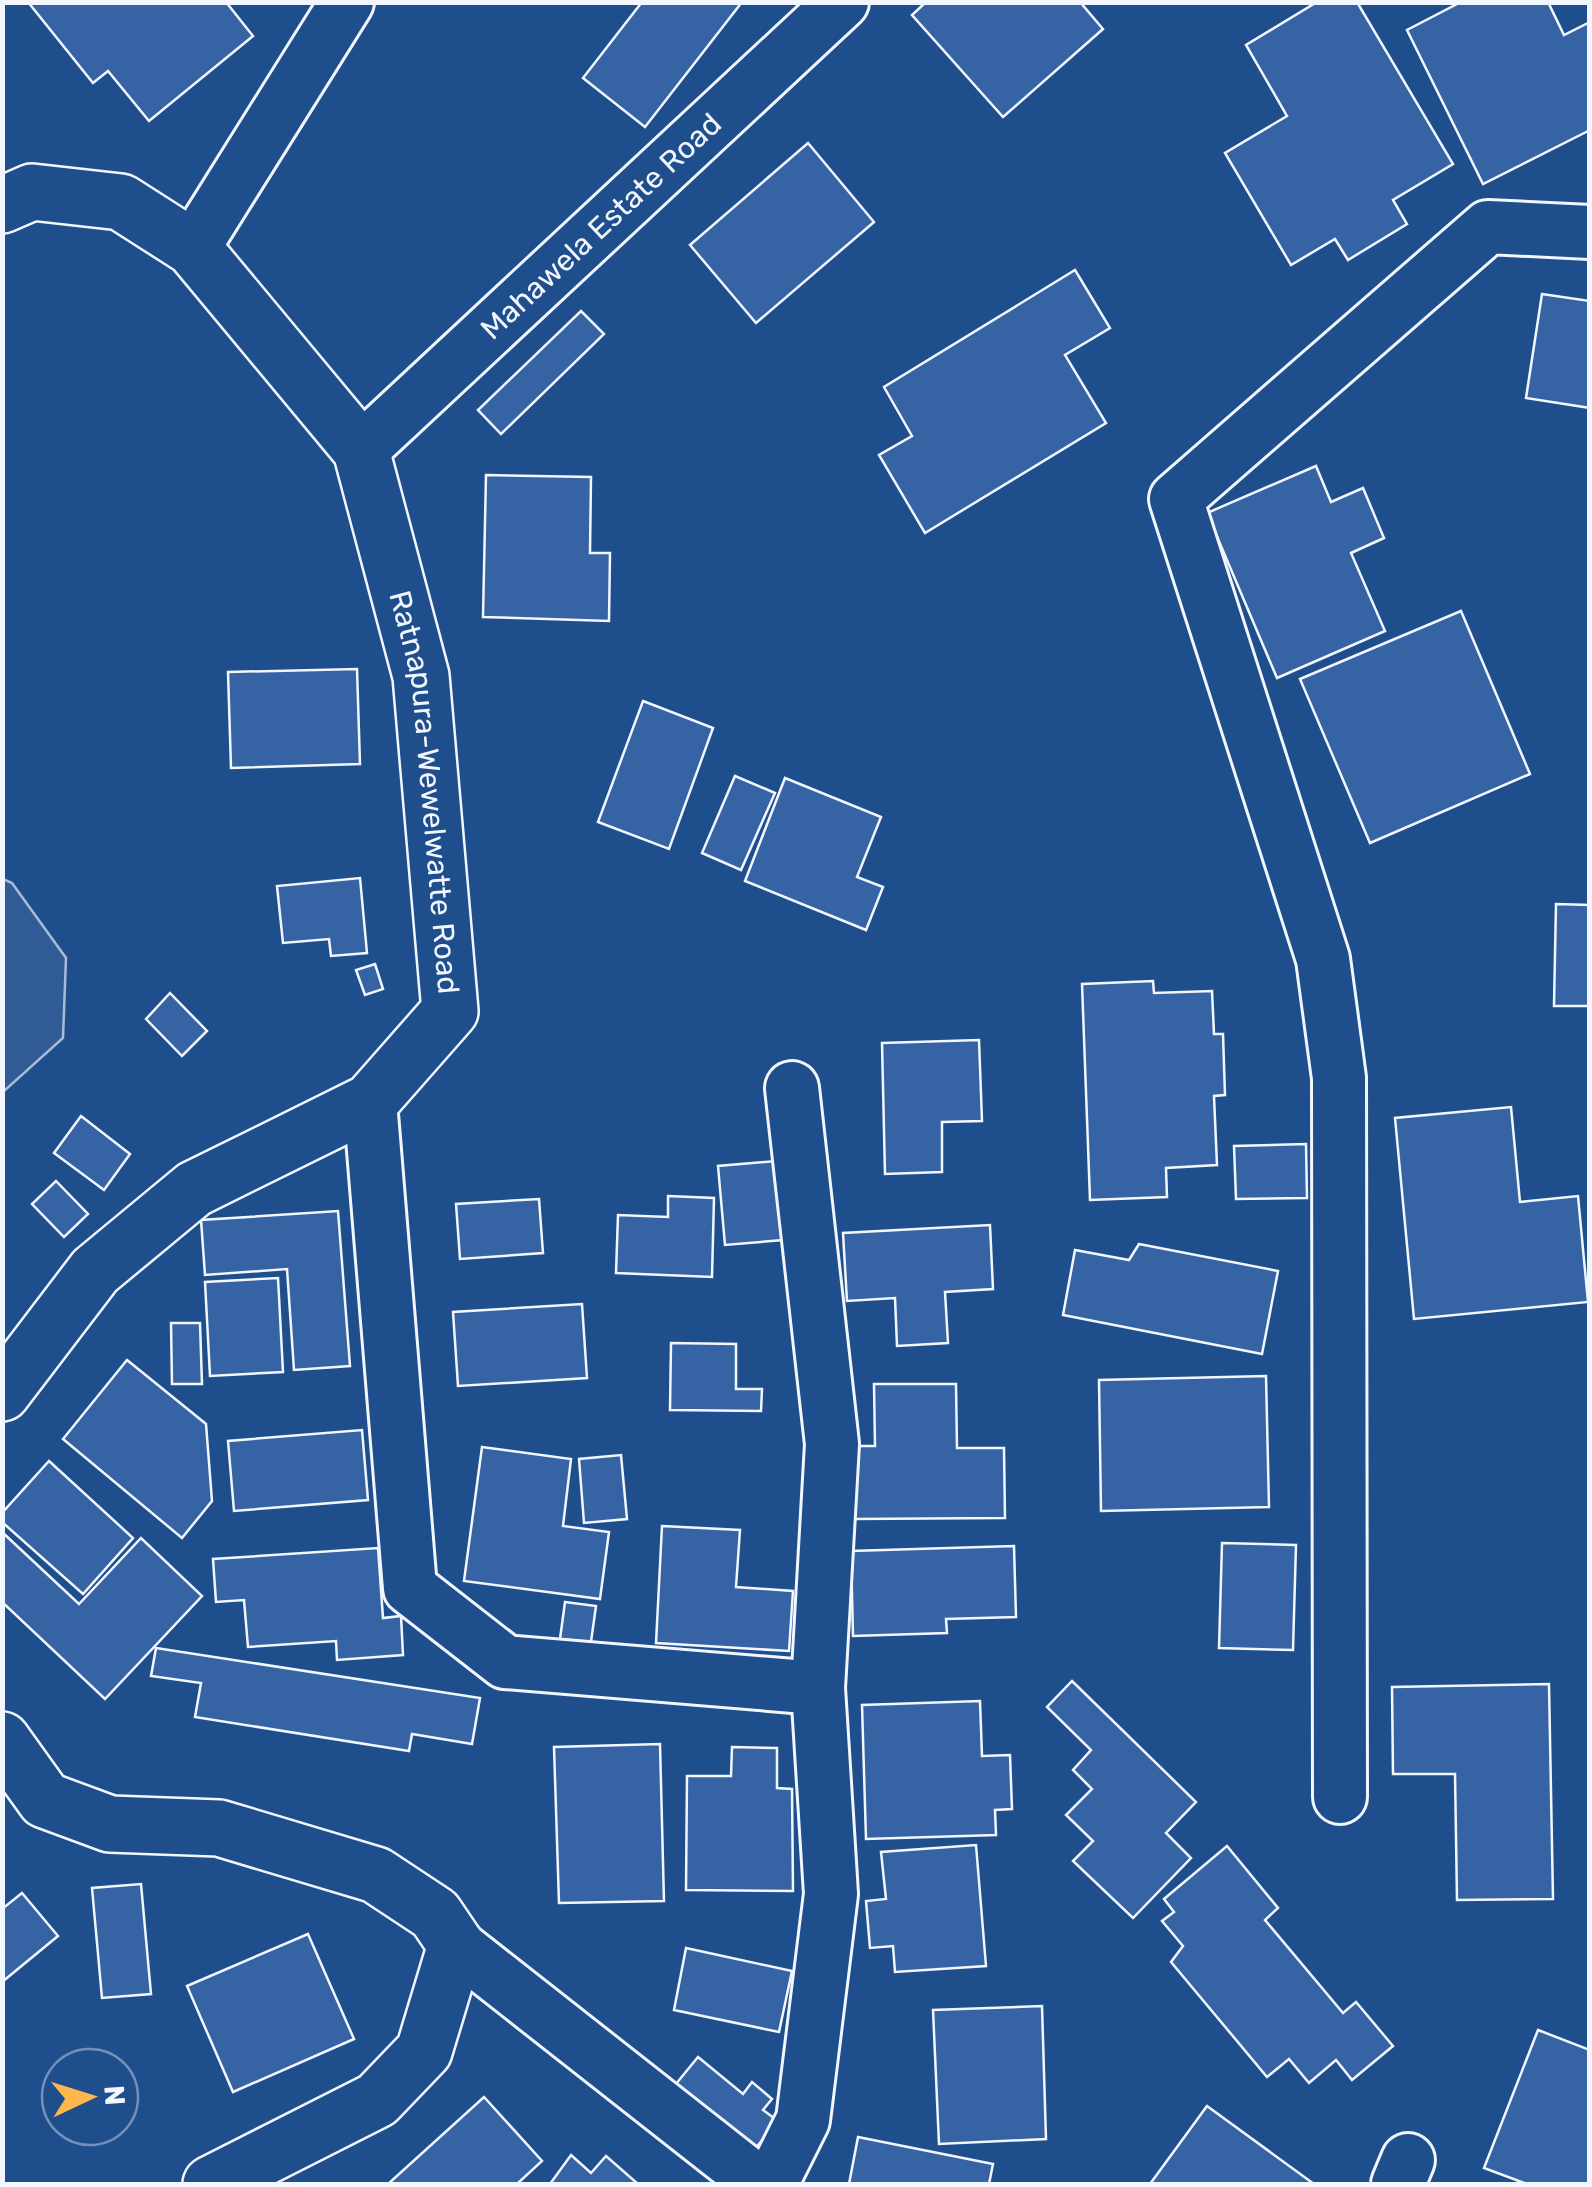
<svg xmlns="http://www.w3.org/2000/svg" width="1592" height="2187" viewBox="0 0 1592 2187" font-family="Rubik,sans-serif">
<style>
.built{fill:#305b95;stroke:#a8bbd7;stroke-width:2.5}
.building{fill:#3563a3;stroke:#f2f6ff;stroke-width:2.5}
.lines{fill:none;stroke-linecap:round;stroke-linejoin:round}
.minor-casing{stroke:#f2f6ff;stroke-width:58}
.primary-casing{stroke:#f2f6ff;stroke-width:60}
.minor{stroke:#1f4e8c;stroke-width:52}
.primary{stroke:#1f4e8c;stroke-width:55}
.labels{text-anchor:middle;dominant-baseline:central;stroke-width:8;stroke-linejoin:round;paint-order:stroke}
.street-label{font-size:30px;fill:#f2f6ff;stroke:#1f4e8c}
</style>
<rect width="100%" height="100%" fill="#1f4e8c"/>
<!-- built -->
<polygon class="built" points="3,879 12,883 66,958 63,1038 3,1092"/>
<!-- building -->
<g class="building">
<polygon points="28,2 226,2 253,36 149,121 108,71 93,83"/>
<polygon points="642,2 742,2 645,127 583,78"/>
<polygon points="926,2 1080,2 1103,29 1003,117 912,15"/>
<polygon points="1317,2 1357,2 1453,164 1393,200 1407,224 1348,260 1335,239 1291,265 1225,153 1287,116 1246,45"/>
<polygon points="1461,2 1548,2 1564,35 1590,22 1590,130 1483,184 1407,30"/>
<polygon points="808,143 874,222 756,323 690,245"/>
<polygon points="1075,270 1110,328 1065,355 1106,423 925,533 879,455 912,436 884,387"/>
<polygon points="1542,294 1590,301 1590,408 1526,398"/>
<polygon points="581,311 604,334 501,434 478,410"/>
<polygon points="1316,466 1331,502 1363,488 1384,538 1351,553 1385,631 1277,678 1207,513"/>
<polygon points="486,475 591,477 590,553 610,553 609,621 483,617"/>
<polygon points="1461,611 1530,774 1370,843 1300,679"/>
<polygon points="357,669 360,764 231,768 228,672"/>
<polygon points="643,701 713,728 669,849 598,822"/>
<polygon points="735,776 775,793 741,870 702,853"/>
<polygon points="785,778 881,817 857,877 883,887 866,930 745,881"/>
<polygon points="360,878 367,953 331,956 329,939 283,943 277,886"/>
<polygon points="1556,904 1590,905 1590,1006 1554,1006"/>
<polygon points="375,964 383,989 365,995 356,970"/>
<polygon points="1153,981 1154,993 1212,991 1214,1034 1223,1034 1225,1095 1214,1096 1217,1165 1166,1168 1167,1197 1090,1200 1082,984"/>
<polygon points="170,993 207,1031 182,1056 146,1019"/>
<polygon points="979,1040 982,1121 942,1122 942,1172 885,1174 882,1043"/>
<polygon points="1511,1107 1520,1202 1578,1196 1588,1302 1414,1319 1395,1118"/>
<polygon points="81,1116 130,1154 104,1190 54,1153"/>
<polygon points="1306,1144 1307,1198 1236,1199 1234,1146"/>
<polygon points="776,1161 783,1240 725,1245 718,1166"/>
<polygon points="56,1181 88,1214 64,1237 32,1204"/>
<polygon points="668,1196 714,1198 712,1277 616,1273 618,1215 668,1217"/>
<polygon points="539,1199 543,1253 460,1259 456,1204"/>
<polygon points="338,1211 350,1366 294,1370 287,1269 205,1275 201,1220"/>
<polygon points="990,1225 993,1289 945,1292 948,1343 897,1346 895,1298 847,1301 843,1233"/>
<polygon points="1139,1244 1278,1271 1262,1354 1063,1315 1075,1250 1129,1260"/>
<polygon points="278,1278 283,1372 210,1376 205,1282"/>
<polygon points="582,1304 587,1378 458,1386 453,1312"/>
<polygon points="171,1323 200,1323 202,1384 172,1384"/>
<polygon points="671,1343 736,1344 736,1389 762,1389 761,1411 670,1410"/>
<polygon points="127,1360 206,1424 212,1501 182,1538 63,1439"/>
<polygon points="1266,1376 1269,1507 1101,1511 1099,1380"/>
<polygon points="874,1384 956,1384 957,1448 1004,1448 1005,1518 853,1519 852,1446 875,1446"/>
<polygon points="362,1430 368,1500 234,1511 228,1441"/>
<polygon points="482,1447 571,1459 563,1526 609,1532 600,1599 464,1581"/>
<polygon points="621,1455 627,1519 584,1523 579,1459"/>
<polygon points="49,1461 133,1538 83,1594 2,1522 2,1513"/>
<polygon points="662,1526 740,1530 736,1587 793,1591 789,1651 656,1643"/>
<polygon points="2,1532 79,1604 141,1538 202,1596 105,1699 2,1602"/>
<polygon points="1222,1543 1296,1545 1293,1650 1219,1648"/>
<polygon points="1014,1546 1016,1617 946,1619 947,1633 853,1636 851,1551"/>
<polygon points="378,1548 383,1618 401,1616 403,1655 337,1660 336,1641 248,1647 244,1600 216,1602 213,1559"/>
<polygon points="565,1602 596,1606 591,1642 560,1639"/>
<polygon points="156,1648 480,1698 472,1744 412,1734 409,1751 195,1717 201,1683 151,1676"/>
<polygon points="1072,1681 1196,1802 1166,1833 1191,1858 1133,1918 1073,1861 1093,1841 1066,1815 1092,1789 1073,1770 1091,1750 1047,1707"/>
<polygon points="1549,1684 1553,1899 1457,1900 1455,1774 1393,1774 1392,1687"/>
<polygon points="980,1701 982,1756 1010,1755 1012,1809 995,1810 996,1835 866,1839 862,1705"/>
<polygon points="660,1744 664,1901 559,1903 554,1747"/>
<polygon points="732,1747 777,1748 777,1788 792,1789 793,1891 686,1890 687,1776 731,1776"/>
<polygon points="976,1845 986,1966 895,1972 893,1946 870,1948 866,1901 886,1899 881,1852"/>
<polygon points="1227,1846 1278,1908 1265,1920 1343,2013 1356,2002 1393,2046 1352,2080 1336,2060 1309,2083 1289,2059 1267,2077 1171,1962 1183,1946 1162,1921 1174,1912 1164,1899"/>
<polygon points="141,1884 151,1994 102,1998 92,1888"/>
<polygon points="22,1893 58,1936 2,1982 2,1909"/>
<polygon points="308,1934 354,2039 233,2092 187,1986"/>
<polygon points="686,1948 792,1971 779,2032 674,2010"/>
<polygon points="1042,2006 1046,2139 939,2144 933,2010"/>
<polygon points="1538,2030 1590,2050 1590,2184 1527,2184 1484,2168"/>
<polygon points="698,2057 743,2094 752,2082 772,2099 763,2110 778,2121 741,2166 662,2101"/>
<polygon points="484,2097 542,2161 517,2184 388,2184"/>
<polygon points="1207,2106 1314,2184 1150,2184"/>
<polygon points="858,2137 993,2164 989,2184 849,2184"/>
<polygon points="571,2155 591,2173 606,2156 638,2184 550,2184"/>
</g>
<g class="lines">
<defs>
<g id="minor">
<polyline points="193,248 347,2"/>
<path id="s1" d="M361,450L842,2"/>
<polyline points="370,1102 410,1588 505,1662 818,1688"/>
<polyline points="1340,1797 1339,1078 1323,959 1176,499 1488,227 1590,232"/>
<polyline points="456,1945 760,2184"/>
<polyline points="771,2184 803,2120 831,1894 818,1688 832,1444 792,1088"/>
<polyline points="1398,2184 1408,2160"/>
</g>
<g id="primary">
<path id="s2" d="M2,205L32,192L121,202L193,248L361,450L421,676L450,1011L370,1102L194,1189L95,1271L2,1393"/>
<polyline points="2,1740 45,1800 110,1824 219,1828 376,1875 435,1914 456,1945 424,2051 377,2100 211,2184"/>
</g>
</defs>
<!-- minor casing -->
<use href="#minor" class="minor-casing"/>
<!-- primary casing -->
<use href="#primary" class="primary-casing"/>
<!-- minor -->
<use href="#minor" class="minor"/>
<!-- primary -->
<use href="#primary" class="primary"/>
</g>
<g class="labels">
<!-- street labels -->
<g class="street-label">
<text stroke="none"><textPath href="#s1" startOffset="328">Mahawela Estate Road</textPath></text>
<text stroke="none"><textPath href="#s2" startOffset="820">Ratnapura-Wewelwatte Road</textPath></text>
</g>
</g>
<!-- border -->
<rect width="1592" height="2187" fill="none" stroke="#f2f6ff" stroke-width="10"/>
<!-- north arrow -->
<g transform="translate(90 2097) rotate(86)"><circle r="48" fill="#1f4e8c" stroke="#7391ba" stroke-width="2.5"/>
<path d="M0-8L18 38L0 25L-18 38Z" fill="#ffb74d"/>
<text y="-15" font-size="28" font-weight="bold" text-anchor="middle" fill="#f2f6ff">N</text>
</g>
</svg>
